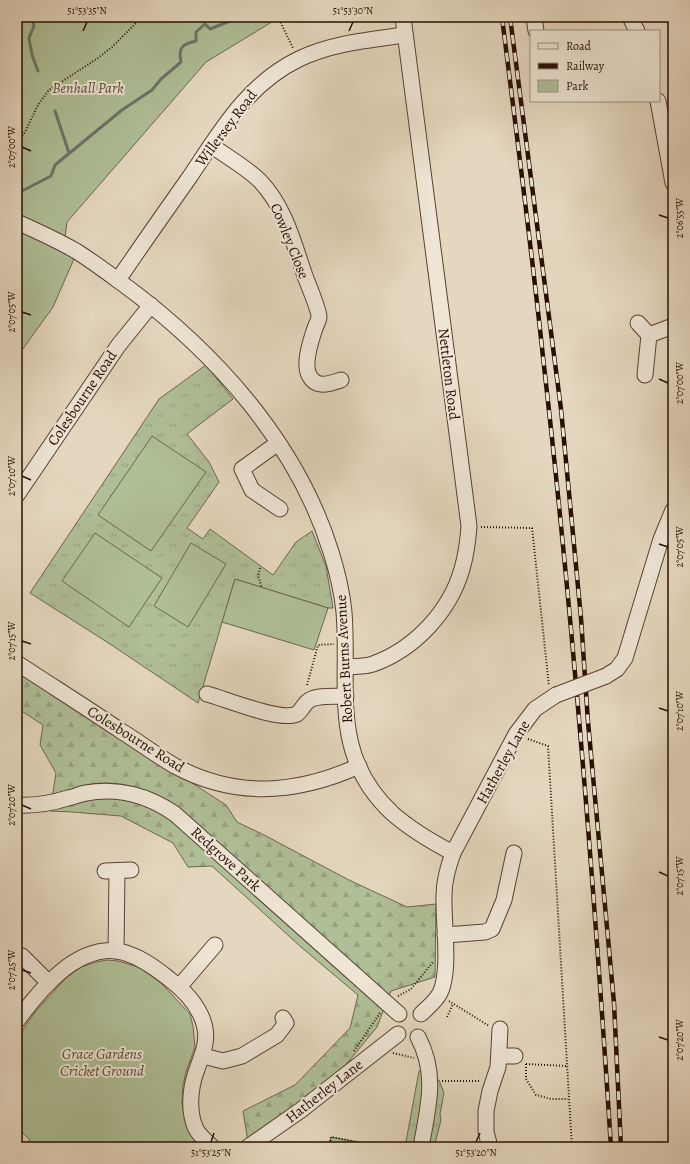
<svg xmlns="http://www.w3.org/2000/svg" width="690" height="1164" viewBox="0 0 690 1164" font-family="Alegreya,serif">
<style>
.grass{fill:url(#grass-tufts);stroke:#6b674d}
.forest{fill:url(#forest-firs);stroke:#6b674d}
.green{fill:#afbf97;stroke:#6b674d}
.lines{fill:none;stroke-linecap:round;stroke-linejoin:round}
.stream{stroke:#6a766a;stroke-width:3}
.minor-casing{stroke:#564132;stroke-width:17}
.path{stroke:#270f03;stroke-width:2;stroke-dasharray:1 2;stroke-linecap:butt}
.minor{stroke:#eee5d5;stroke-width:15}
.rail-casing{stroke:#270f03;stroke-width:4.5}
.rail{stroke:#eee5d5;stroke-width:3;stroke-dasharray:9;stroke-linecap:butt}
.minor-bridge-casing{stroke:#564132;stroke-width:17;stroke-linecap:butt}
.minor-bridge{stroke:#eee5d5;stroke-width:15}
.ticks{fill:none;stroke:#270f03;stroke-width:1.5}
.labels{text-anchor:middle;dominant-baseline:central;stroke-width:4;stroke-linejoin:round;paint-order:stroke}
.park-label{font-size:15px;font-style:italic;fill:#574d37;stroke:#eee5d5}
.street-label{font-size:15px;fill:#270f03;stroke:#eee5d5}
.neatline{fill:none;stroke:#270f03;stroke-width:1.5}
.ticks-label{font-size:10px;text-anchor:middle;fill:#270f03}
</style>
<defs>
<pattern id="grass-tufts" width="24" height="20" patternUnits="userSpaceOnUse"><rect width="24" height="20" fill="#afbf97"/><path d="M3 7l-1-3M5 7V3M7 7l1-3M15 17l-1-3M17 17v-4M19 17l1-3" fill="none" stroke="#97a380"/></pattern>
<pattern id="forest-firs" width="22" height="20" patternUnits="userSpaceOnUse"><rect width="22" height="20" fill="#afbf97"/><path d="M5 1l3.5 6h-7zM16 11l3.5 6h-7z" fill="#97a380"/></pattern>
</defs>
<rect width="100%" height="100%" fill="#e5d7bf"/>
<filter id="stains"><feTurbulence type="fractalNoise" baseFrequency=".005" numOctaves="4"/><feColorMatrix values="0 0 0 0 .2 0 0 0 0 .09 0 0 0 0 .02 0 0 0 .5 -.17"/></filter>
<radialGradient id="worn" r=".72"><stop offset=".6" stop-color="#630" stop-opacity="0"/><stop offset="1" stop-color="#630" stop-opacity=".3"/></radialGradient>
<!-- grass -->
<g class="grass">
<polygon points="206,365 233,399 187,434 209,462 219,482 187,528 203,539 210,529 273,575 296,542 312,531 326,566 333,608 328,608 235,579 198,703 110,644 30,593 159,399"/>
<polygon points="425,1070 426,1090 414,1147 405,1147 419,1071"/>
<polygon points="437,1080 439,1080 444,1093 440,1114 441,1120 434,1147 426,1147"/>
<polygon points="331,1137 384,1147 329,1147"/>
</g>
<!-- forest -->
<polygon class="forest" points="17,669 226,805 237,822 264,835 349,880 407,907 436,904 435,977 391,991 377,1027 335,1078 248,1142 243,1111 295,1085 350,1028 358,995 301,947 212,866 188,867 173,843 121,816 72,812 50,811 56,773 40,745 43,725 17,708"/>
<!-- green -->
<g class="green">
<polygon points="17,17 280,17 206,62 67,222 64,245 77,252 53,307 17,357"/>
<polygon points="152,436 206,472 151,551 98,515"/>
<polygon points="95,533 162,578 129,627 62,581"/>
<polygon points="191,543 226,564 188,627 154,606"/>
<polygon points="235,579 328,608 314,650 222,622"/>
<polygon points="107,960 118,961 139,967 161,983 190,1014 193,1026 195,1047 186,1072 183,1085 182,1102 186,1122 203,1147 24,1147 30,1140 17,1127 17,1038 36,1011 66,978 81,967 96,962"/>
</g>
<g class="lines">
<!-- stream -->
<g class="stream">
<polyline points="32,17 34,26 29,38 32,55 38,71"/>
<polyline points="55,111 69,153"/>
<path d="M17,196L20,192L51,176L55,165L122,110L152,90L161,79L181,62C178,48 182,44 196,41V32L205,24L210,29L230,21L233,17"/>
</g>
<defs>
<g id="minor">
<polyline points="534,17 536,31"/>
<polyline points="630,17 637,31"/>
<polyline points="658,101 673,183"/>
<path d="M211,145C227,157 246,167 260,181C285,207 294,244 305,276C308,284 319,310 319,317C319,320 316,325 315,328C311,340 303,363 309,375C316,389 329,384 341,380"/>
<path d="M17,222C37,231 57,240 76,251C92,261 108,273 123,284C214,351 297,442 331,552C337,571 342,592 344,612C350,687 329,754 392,813C410,829 432,842 453,853"/>
<path d="M118,280C141,246 165,212 189,178C220,132 247,84 299,59C332,43 369,40 405,35"/>
<polyline points="638,323 649,335 645,375"/>
<polyline points="649,335 673,326"/>
<polyline points="278,443 242,469 252,490 280,509"/>
<polyline points="17,495 118,346 151,305"/>
<path d="M17,663C52,686 87,708 121,731C139,742 156,755 175,766C236,799 297,794 359,766"/>
<path d="M346,667C354,666 365,667 373,664C415,649 450,611 462,569C466,555 468,541 469,526L403,17"/>
<polyline points="606,676 617,669 625,658 661,539 673,510"/>
<path d="M207,694C226,699 280,722 297,714C301,711 303,706 307,702C315,694 335,697 346,696"/>
<path d="M17,805C34,806 52,803 68,798C74,797 80,794 86,793C118,787 149,796 175,814L399,1014"/>
<polyline points="105,871 131,870"/>
<polyline points="445,935 485,932 492,929 504,900 514,853"/>
<polyline points="116,951 117,871"/>
<polyline points="22,956 49,983"/>
<polyline points="179,987 215,945"/>
<path d="M421,1014C427,1008 436,1001 440,993C451,971 443,922 444,895C444,881 448,867 453,853L516,734L535,709L556,695"/>
<path d="M17,1021C39,991 75,946 117,951C136,954 153,966 168,978C184,990 201,1008 205,1028C208,1044 201,1057 196,1072C190,1089 188,1112 196,1129C199,1135 207,1142 212,1147"/>
<path d="M418,1037C438,1075 428,1107 421,1147"/>
<polyline points="203,1056 223,1061 242,1056 277,1035 286,1023 283,1018"/>
<polyline points="499,1056 515,1056"/>
<polyline points="248,1147 301,1110 398,1034"/>
<polyline points="490,1147 486,1132 486,1111 490,1091 498,1067 500,1029"/>
</g>
</defs>
<!-- minor casing -->
<use href="#minor" class="minor-casing"/>
<!-- path -->
<g class="path">
<polyline points="278,17 293,48"/>
<polyline points="17,143 25,132 38,105 49,90 98,58 112,47 142,17"/>
<polyline points="481,527 532,528 549,686"/>
<polyline points="260,568 258,576 262,588"/>
<polyline points="307,685 318,645 334,644"/>
<polyline points="528,739 548,746 572,1147"/>
<polyline points="398,996 411,989 433,962"/>
<polyline points="449,1001 489,1026"/>
<polyline points="447,1017 453,1004"/>
<polyline points="354,1051 380,1013"/>
<polyline points="393,1053 414,1058"/>
<polyline points="526,1064 526,1079 536,1095 551,1099 568,1099"/>
<polyline points="526,1064 567,1066"/>
<polyline points="442,1081 480,1081"/>
<polyline points="434,1144 477,1143"/>
<polyline points="329,1147 331,1137 384,1147"/>
</g>
<!-- minor -->
<use href="#minor" class="minor"/>
<defs>
<g id="rail">
<path d="M502,17C516,130 531,243 543,357C573,619 594,883 611,1147"/>
<polyline points="510,17 561,409 581,618 588,722 614,1003 621,1147"/>
</g>
</defs>
<!-- rail casing -->
<use href="#rail" class="rail-casing"/>
<!-- rail -->
<use href="#rail" class="rail"/>
<defs>
<polyline id="minor-bridge" points="556,695 606,676"/>
</defs>
<!-- minor-bridge casing -->
<use href="#minor-bridge" class="minor-bridge-casing"/>
<!-- minor-bridge -->
<use href="#minor-bridge" class="minor-bridge"/>
</g>
<!-- ticks -->
<path class="ticks" d="M83,31L87,22M349,31L353,22M22,147L31,151M659,215L668,218M22,312L31,315M659,379L668,383M22,476L31,480M659,544L668,547M22,641L31,644M659,708L668,711M22,805L31,809M659,872L668,876M22,970L31,973M659,1037L668,1040M211,1142L214,1133M476,1142L480,1133"/>
<g class="labels">
<!-- park labels -->
<g class="park-label">
<text x="88" y="88">Benhall Park</text>
<text x="102" y="1054">Grace Gardens<tspan x="102" dy="17">Cricket Ground</tspan></text>
</g>
<!-- street labels -->
<g class="street-label">
<text transform="translate(226 128) rotate(-53)">Willersey Road</text>
<text transform="translate(290 241) rotate(68)">Cowley Close</text>
<text transform="translate(449 374) rotate(83)">Nettleton Road</text>
<text transform="translate(82 398) rotate(-56)">Colesbourne Road</text>
<text transform="translate(344 659) rotate(-93)">Robert Burns Avenue</text>
<text transform="translate(136 739) rotate(32)">Colesbourne Road</text>
<text transform="translate(503 762) rotate(-61)">Hatherley Lane</text>
<text transform="translate(226 859) rotate(42)">Redgrove Park</text>
<text transform="translate(324 1091) rotate(-38)">Hatherley Lane</text>
</g>
</g>
<!-- margin -->
<rect width="690" height="1164" fill="none" stroke="#e5d7bf" stroke-width="44"/>
<!-- legend -->
<rect x="530" y="30" width="130" height="72" fill="#eee5d5" stroke="#9e8f81"/>
<rect x="538" y="43" width="20" height="6" fill="#eee5d5" stroke="#9e8f81"/>
<text x="566" y="50" font-size="12" fill="#270f03">Road</text>
<rect x="538" y="63" width="20" height="6" fill="#270f03" stroke="#9e8f81"/>
<text x="566" y="70" font-size="12" fill="#270f03">Railway</text>
<rect x="538" y="80" width="20" height="12" fill="#afbf97" stroke="#9e8f81"/>
<text x="566" y="90" font-size="12" fill="#270f03">Park</text>
<rect x="22" y="22" width="646" height="1120" class="neatline"/>
<g class="ticks-label">
<text x="87" y="14">51°53'35"N</text>
<text x="353" y="14">51°53'30"N</text>
<text transform="translate(11 147) rotate(-90)" y="4">2°07'00"W</text>
<text transform="translate(679 218) rotate(-90)" y="4">2°06'55"W</text>
<text transform="translate(11 312) rotate(-90)" y="4">2°07'05"W</text>
<text transform="translate(679 383) rotate(-90)" y="4">2°07'00"W</text>
<text transform="translate(11 476) rotate(-90)" y="4">2°07'10"W</text>
<text transform="translate(679 547) rotate(-90)" y="4">2°07'05"W</text>
<text transform="translate(11 641) rotate(-90)" y="4">2°07'15"W</text>
<text transform="translate(679 711) rotate(-90)" y="4">2°07'10"W</text>
<text transform="translate(11 805) rotate(-90)" y="4">2°07'20"W</text>
<text transform="translate(679 876) rotate(-90)" y="4">2°07'15"W</text>
<text transform="translate(11 970) rotate(-90)" y="4">2°07'25"W</text>
<text transform="translate(679 1040) rotate(-90)" y="4">2°07'20"W</text>
<text x="211" y="1156">51°53'25"N</text>
<text x="476" y="1156">51°53'20"N</text>
</g>
<rect width="100%" height="100%" filter="url(#stains)"/>
<rect width="100%" height="100%" fill="url(#worn)"/>
</svg>
